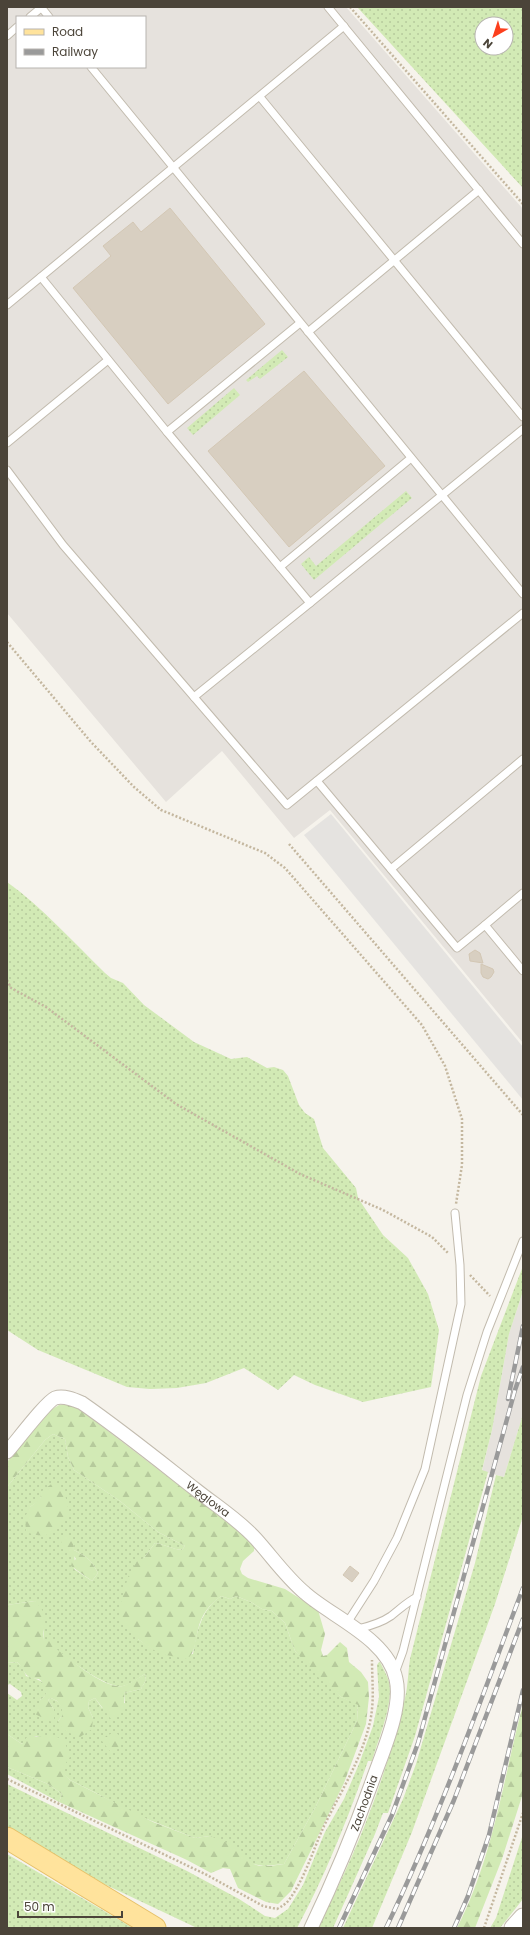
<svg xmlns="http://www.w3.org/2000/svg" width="530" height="1935" viewBox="0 0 530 1935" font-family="Poppins,sans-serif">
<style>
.industrial{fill:#e6e2dd;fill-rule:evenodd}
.grass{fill:url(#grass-dots);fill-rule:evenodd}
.forest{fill:url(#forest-firs)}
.parking{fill:#e5e3e0}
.building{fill:#d8cfc1;stroke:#d3c7b4}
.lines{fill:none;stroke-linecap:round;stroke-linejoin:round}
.service-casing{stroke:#c2bbae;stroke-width:9}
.minor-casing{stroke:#c2bbae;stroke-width:15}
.tertiary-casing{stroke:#c2bbae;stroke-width:19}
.primary-casing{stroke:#e6c16a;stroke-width:23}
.path{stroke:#c4b79f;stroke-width:2.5;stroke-dasharray:2 2;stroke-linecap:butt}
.service{stroke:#fff;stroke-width:7}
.minor{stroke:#fff;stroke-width:13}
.tertiary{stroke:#fff;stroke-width:17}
.primary{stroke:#ffe39c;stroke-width:21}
.rail-casing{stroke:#9a9a9a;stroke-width:4.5}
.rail{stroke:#fff;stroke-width:3;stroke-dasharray:9;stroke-linecap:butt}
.labels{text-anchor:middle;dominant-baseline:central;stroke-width:3.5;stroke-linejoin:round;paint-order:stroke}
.street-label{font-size:11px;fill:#4b4439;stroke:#fff}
</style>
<defs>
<pattern id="grass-dots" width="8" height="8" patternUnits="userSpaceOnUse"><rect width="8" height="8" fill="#d2eab5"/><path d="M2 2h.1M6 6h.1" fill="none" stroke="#b6ca9c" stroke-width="1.8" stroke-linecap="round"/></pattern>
<pattern id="forest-firs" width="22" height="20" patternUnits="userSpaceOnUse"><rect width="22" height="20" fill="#d2eab5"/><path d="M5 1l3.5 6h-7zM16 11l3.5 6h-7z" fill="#b6ca9c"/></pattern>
</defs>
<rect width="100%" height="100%" fill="#f6f3ec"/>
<!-- industrial -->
<g class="industrial">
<path d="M7,7H346L523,209V1043L330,810L294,838L222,751L166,802L7,613ZM17,17H145V67H17Z"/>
<polygon points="523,1291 523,1414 504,1477 482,1471 492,1430 509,1334"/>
</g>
<!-- grass -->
<g class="grass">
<path d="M357,7H523V188L358,8ZM482,24H506V48H482Z"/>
<polygon points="282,350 288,357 260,379 257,376 248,382 246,380"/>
<polygon points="234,388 240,395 193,435 187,428"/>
<polygon points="406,491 412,498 314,580 301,564 309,557 316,566"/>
<path d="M7,882C43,908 73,942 105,973L111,978L123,983L144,1005L194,1042L231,1059L247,1057L267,1068L274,1067L283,1070L288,1076L299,1105L305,1113L314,1119L323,1148L356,1188L358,1198L383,1235L408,1258L428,1294L439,1330L431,1387L363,1402L315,1385L294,1375L278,1390L244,1368L206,1383L177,1388L150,1389L127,1387L38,1350L7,1330Z"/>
<path d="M523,1266V1291L509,1334L492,1430L482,1470L488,1472L415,1736L388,1813H383L375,1834L333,1928H317C356,1856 386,1777 405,1698C408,1686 408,1672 410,1659L481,1376Z"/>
<polygon points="523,1414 523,1516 495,1604 412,1832 372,1928 343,1928 403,1799 416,1764 475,1563 496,1475 504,1477"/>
<path d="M53,1434L65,1439L68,1457L74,1470L120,1501L158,1532L185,1546L182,1550C172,1549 164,1544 155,1543L144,1558L138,1639C158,1654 167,1656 193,1654C197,1631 201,1610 221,1596L230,1599L236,1596L251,1602L262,1609L272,1611L285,1623L295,1651L341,1697L358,1704L357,1721L315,1808L284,1864L264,1866L252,1864L210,1836L195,1838L134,1814L96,1793L70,1780L60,1770L43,1738L36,1736L22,1744L7,1734V1693L17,1700L22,1696L21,1692L10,1684L7,1685V1663L17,1662L23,1668L26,1676C40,1679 58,1687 40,1700L54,1710L48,1700L51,1698L57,1701L62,1707V1716L58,1721L93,1718L88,1707L89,1701L95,1698L102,1708L125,1703L124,1693L141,1689L146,1680L145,1674C138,1678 130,1685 123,1686C106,1690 58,1651 43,1640L44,1631L35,1601L7,1605V1487L45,1440ZM42,1491L34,1535L30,1507L40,1500ZM74,1546V1550C87,1557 90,1558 98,1573L92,1581L74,1569C76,1560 73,1554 74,1546Z"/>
<path d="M379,1662H380C383,1668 387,1675 389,1682C394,1703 378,1740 372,1761H368C348,1818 326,1874 297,1928H197L104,1884L7,1827V1784L187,1871L239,1899L265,1916L275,1918L288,1909L303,1885L325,1832L344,1799L359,1764L373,1726L379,1697L377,1665Z"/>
<polygon points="7,1767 48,1784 62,1794 59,1802 7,1774"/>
<polygon points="523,1834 523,1899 500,1928 490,1928 496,1918"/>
<polygon points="7,1854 133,1928 8,1928"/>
</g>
<!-- forest -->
<g class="forest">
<path d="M69,1404L78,1408L249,1539L254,1545V1551L243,1561L240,1569L242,1574L248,1578L285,1589L318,1610L325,1634L321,1650L323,1656L327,1655L340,1642L347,1648L349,1662L361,1672L368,1682L369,1697L366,1724L344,1783L291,1891L278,1904L266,1902L238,1888L230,1869L223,1868L211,1873L187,1860L59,1802L62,1794L48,1784L7,1767V1734L22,1744L27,1737C36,1736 43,1738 52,1735L64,1740L70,1757L61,1770L70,1780L153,1822L195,1838L210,1836L240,1848C249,1870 263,1867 284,1864L315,1808L357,1721L358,1705L341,1697L319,1678L295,1651L285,1623L272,1611L262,1609L251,1602L236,1596L230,1599L221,1596C209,1605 201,1615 198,1630C195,1640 196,1652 187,1659L161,1654L147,1646L138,1639L121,1619L120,1606L128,1577L137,1561L144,1558L155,1543C164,1544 172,1549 182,1550L185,1546L158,1532L120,1501L74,1470L68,1457L65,1439L53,1434L45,1440L7,1487V1462L51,1410L59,1405Z"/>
<path d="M54,1482L64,1490L69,1512C57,1531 51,1541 26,1532L25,1517L30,1507L40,1499L42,1491Z"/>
<path d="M67,1535L72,1537L74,1550C87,1557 90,1558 98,1573L92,1581L71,1566L72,1562L76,1559C72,1552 65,1549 61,1542L62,1538Z"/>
<path d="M35,1601C50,1617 44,1619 43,1640L55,1641V1648C69,1658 105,1690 123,1686C130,1684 138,1678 145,1674L146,1680L141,1689L124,1693C125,1706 124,1714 111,1719L95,1698L89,1701L88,1707L93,1718L92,1729L80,1737C70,1733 62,1732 58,1721L62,1716V1708L57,1701L51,1698L48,1700L54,1710V1722L49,1721L35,1714L36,1709L41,1708L40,1700C50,1693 48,1687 39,1679C23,1678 27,1672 17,1662L7,1663V1605Z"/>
<path d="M523,1704V1793L502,1859L475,1928H457C493,1858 503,1780 523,1704Z"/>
<polygon points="115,1732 121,1737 121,1744 116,1751 110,1751 102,1741 106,1736"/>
</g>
<!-- parking -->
<polygon class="parking" points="331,814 523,1047 523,1100 304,835"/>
<!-- building -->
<g class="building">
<polygon points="170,208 265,324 168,404 73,288 111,256 103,246 133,222 141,232"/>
<polygon points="304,371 385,466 289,547 208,451"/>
<polygon points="475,950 480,953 483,963 470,961 469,954"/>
<polygon points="481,964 493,969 494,972 491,977 488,979 483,977 481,973"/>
<polygon points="350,1566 359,1573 352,1582 343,1575"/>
</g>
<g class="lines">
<defs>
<g id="service">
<polyline points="41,7 49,17"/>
<polyline points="328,7 523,244"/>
<polyline points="30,17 42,7"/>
<polyline points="7,36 17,27"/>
<polyline points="91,67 523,594"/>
<polyline points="260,97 523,417"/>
<polyline points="41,277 167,432"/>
<polyline points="7,305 344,26"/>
<polyline points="300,323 167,432 310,603 523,429"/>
<polyline points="308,332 479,190"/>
<polyline points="7,443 108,360"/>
<polyline points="7,470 63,545 287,805 523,613"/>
<polyline points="280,567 411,458"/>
<polyline points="194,697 310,603"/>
<polyline points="317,781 457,948 485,925 523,971"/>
<polyline points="391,869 523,759"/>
<polyline points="485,925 523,893"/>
<polyline points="347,1623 374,1581 397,1538 425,1469 461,1304 460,1265 455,1213"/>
<path d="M358,1629C370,1626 381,1623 391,1616C400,1609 407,1602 417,1597"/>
<polyline points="395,1673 403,1651 467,1395 487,1332 523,1241"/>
</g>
<g id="minor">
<path id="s1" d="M7,1452C16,1442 46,1402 55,1398C64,1395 75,1400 82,1403C121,1430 158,1460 195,1489C215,1505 239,1520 256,1539C273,1558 286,1577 305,1593C332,1617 388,1639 396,1679C403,1708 382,1753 372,1782C354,1832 334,1880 311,1928"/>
</g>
<polyline id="tertiary" points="513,1928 523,1917"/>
<polyline id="primary" points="7,1838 155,1928"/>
</defs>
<!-- service casing -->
<use href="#service" class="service-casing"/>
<!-- minor casing -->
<use href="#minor" class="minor-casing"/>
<!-- tertiary casing -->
<use href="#tertiary" class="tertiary-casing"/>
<!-- primary casing -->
<use href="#primary" class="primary-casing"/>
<!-- path -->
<g class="path">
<polyline points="350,7 523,204"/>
<polyline points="7,642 91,742 134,787 161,810 265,853 285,868 422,1025 445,1066 462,1119 462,1165 456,1204"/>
<polyline points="289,844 523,1115"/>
<polyline points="7,980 11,988 46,1007 176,1104 300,1174 383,1210 432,1237 448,1253"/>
<polyline points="470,1275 490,1296"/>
<path d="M7,1779L207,1875L263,1906L277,1909C282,1906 286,1904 289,1900C305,1878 313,1850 324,1826C340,1793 360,1762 369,1726C375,1703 372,1683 372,1660"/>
<polyline points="484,1928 523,1813"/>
</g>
<!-- service -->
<use href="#service" class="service"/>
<!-- minor -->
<use href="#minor" class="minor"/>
<!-- tertiary -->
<use href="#tertiary" class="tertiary"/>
<!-- primary -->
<use href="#primary" class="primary"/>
<defs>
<g id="rail">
<polyline points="508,1399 523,1326"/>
<polyline points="339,1928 392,1815 418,1743 515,1390 523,1367"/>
<path d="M386,1928C439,1818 480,1702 523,1588"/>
<polyline points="398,1928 454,1800 523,1619"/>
<polyline points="454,1928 468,1896 489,1835 523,1690"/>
</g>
</defs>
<!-- rail casing -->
<use href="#rail" class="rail-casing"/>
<!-- rail -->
<use href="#rail" class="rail"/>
</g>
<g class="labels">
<!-- street labels -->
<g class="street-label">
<text stroke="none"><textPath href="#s1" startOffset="259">Węglowa</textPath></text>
<text transform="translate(364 1803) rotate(-70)">Zachodnia</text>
</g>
</g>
<!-- border -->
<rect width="530" height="1935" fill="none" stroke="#4b4439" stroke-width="16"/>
<!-- legend -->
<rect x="16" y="16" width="130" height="52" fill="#ffffff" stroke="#b7b4b0"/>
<rect x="24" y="29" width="20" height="6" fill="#ffe39c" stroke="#b7b4b0"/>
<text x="52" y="36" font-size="12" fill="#4b4439">Road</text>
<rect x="24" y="49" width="20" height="6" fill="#9a9a9a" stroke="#b7b4b0"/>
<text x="52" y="56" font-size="12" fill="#4b4439">Railway</text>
<!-- north arrow -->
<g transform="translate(494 36) rotate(219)"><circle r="19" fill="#ffffff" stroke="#b7b4b0"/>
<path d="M0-3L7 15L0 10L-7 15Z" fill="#fc3f1d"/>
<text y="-6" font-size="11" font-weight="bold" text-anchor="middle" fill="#4b4439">N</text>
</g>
<!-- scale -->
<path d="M18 1911v6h104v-6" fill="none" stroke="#4b4439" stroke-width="2"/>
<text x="24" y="1911" font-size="12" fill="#4b4439" stroke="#ffffff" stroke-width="3" paint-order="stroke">50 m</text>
</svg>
